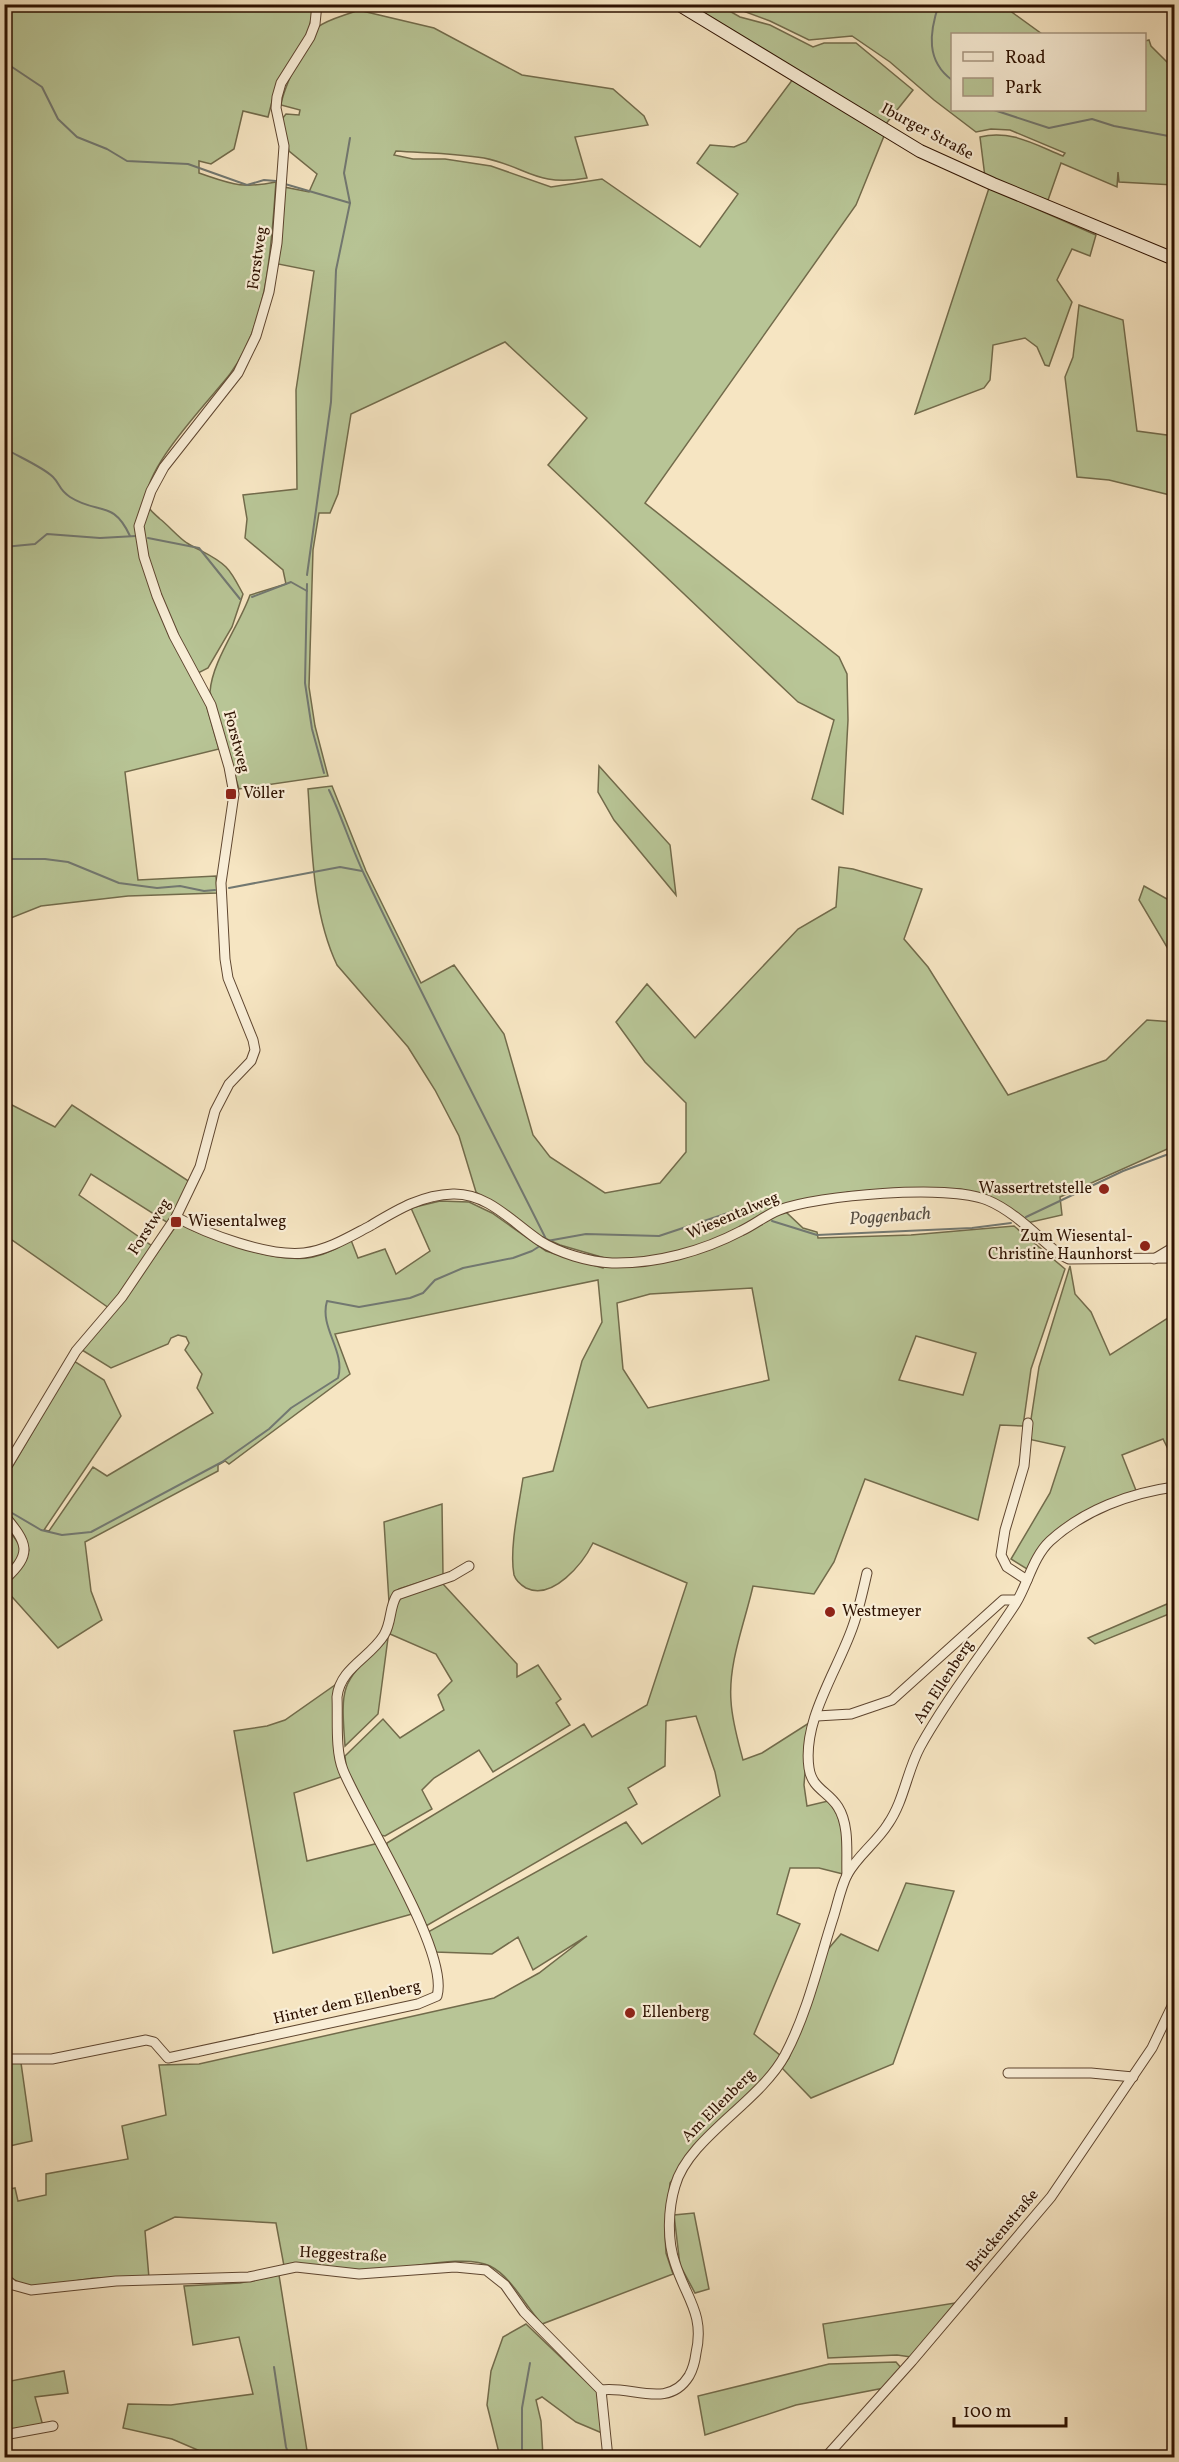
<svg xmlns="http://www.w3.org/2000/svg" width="1179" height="2462" viewBox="0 0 1179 2462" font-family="Vollkorn,serif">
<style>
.green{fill:#b8c596;stroke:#726b4b;stroke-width:1.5;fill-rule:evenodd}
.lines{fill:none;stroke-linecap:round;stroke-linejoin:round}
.stream{stroke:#727871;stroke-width:2}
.minor-casing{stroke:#5f4630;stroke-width:11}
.secondary-casing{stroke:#2d1100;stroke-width:14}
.minor{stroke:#f9eed7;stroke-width:9}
.secondary{stroke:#f9eed7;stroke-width:12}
.poi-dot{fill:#8f2418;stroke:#f9eed7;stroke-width:2}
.labels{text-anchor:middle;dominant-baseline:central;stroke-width:4.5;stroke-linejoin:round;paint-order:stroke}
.street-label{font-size:16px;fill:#2d1100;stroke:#f9eed7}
.poi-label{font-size:16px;fill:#2d1100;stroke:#f9eed7;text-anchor:start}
.water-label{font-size:18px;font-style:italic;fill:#554d42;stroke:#f9eed7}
</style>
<rect width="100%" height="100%" fill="#f6e5c2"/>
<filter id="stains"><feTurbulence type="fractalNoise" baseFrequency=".00333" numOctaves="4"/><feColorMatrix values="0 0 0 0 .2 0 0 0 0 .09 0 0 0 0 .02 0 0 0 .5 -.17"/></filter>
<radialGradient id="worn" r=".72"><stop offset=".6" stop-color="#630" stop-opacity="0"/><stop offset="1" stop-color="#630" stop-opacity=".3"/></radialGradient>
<!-- green -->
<g class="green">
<path d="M4,5H314L308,34L277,82L268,117L243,111L234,149L211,164L199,161V173C232,184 241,189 276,182C271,246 269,321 230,374C211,399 135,476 148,506C150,511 156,515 160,519C169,526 178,537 187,543C200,551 215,556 226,567C233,574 238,585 243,594L232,627L208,668L192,676L205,700L219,749L125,772L138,880L216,876L217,893L128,896L41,906L6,920Z"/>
<polygon points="691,5 719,5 740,17 770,25 813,47 824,43 856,43 913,90 885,125"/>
<path d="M727,5H1002L1042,34H952V110H1144L1145,41L1149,40L1151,46L1174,69V185L1119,182L1118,172L1117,187L1061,163L1047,203L985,177L980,137C1010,129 1036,145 1063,156L1065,153L1010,130L991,129L976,132L934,100L890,62L852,36L809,40L770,21Z"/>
<path d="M358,10L434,28L522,75L613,89L644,116L648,125L575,137L587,178C535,187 528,167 484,158C455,153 425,153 396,151L394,155L413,159H445L491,166L551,187L602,179L700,247L738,194L697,163L710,145L734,147L746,142L793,79L884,136L856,205L645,503L839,657L847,674L848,720L843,814L812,799L834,720L798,702L548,465L587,418L505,342L351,414L338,494L330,513H319L313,550L309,687L315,726L328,776L239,789L210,692C212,661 239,626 250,595L286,584L283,570L245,538L247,519L243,495L297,489L296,390L314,271L278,264L284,187L309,192L317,174L289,151L282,119L286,114L299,115L300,110L281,105C283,90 307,36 318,27C328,19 347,15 358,10Z"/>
<polygon points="989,188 1096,235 1090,256 1072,249 1057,280 1072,302 1049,366 1045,365 1037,347 1025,338 993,345 990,380 984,388 915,414"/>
<polygon points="1079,305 1123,320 1137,431 1174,436 1174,496 1109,480 1077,477 1065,377 1073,357"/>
<polygon points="599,766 670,845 676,895 614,820 598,792"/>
<path d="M332,786L366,871L421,983L454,965L504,1034L533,1135L550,1157L605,1193L660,1183L686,1152V1103L645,1062L616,1022L647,984L695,1038L798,929L836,907L839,867L853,869L922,889L904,939L928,967L1008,1095L1106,1060L1147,1020L1174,1022V1146L1060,1197L1062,1215L1027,1223L990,1197L960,1189L917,1188L848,1192L786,1212L803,1228L817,1232L818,1238L911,1235L1014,1226L1065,1269L1031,1369L1023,1426L1000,1425L978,1520L865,1479L834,1562L814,1594L753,1586C745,1622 728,1663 731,1701C732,1721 738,1741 743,1760L762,1753L809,1723L804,1785L807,1806L828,1801C847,1821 842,1849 843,1874L819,1868H790L777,1914L800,1924L754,2034L781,2056L767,2075L698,2144L670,2183L665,2234L666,2253L673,2274L542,2324C525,2306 512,2277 490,2266C462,2252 396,2273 362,2271C335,2269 311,2261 284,2266L276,2223L175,2217L145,2231L149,2278C132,2278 114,2277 97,2278C68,2279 25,2301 5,2270V2190L15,2188L18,2201L46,2195V2174L128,2159L122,2126L166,2115L159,2065L199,2064L494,1998L539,1973L587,1936L533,1970L518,1937L492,1954L435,1952L428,1932L626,1822L642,1844L720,1796L715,1772L696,1716L666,1721L665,1766L628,1788L637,1804L426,1926H423L387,1847V1843L584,1724L592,1737L647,1705L687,1583L593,1543C583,1563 553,1601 526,1588C521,1585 516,1581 514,1575C509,1549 519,1505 523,1478L553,1471L582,1361L602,1322L598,1280L335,1334L350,1374L229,1464L225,1461L218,1465V1471L85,1542L91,1591L102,1620L58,1648L5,1589V1581L25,1562L29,1550L25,1540L5,1510V1479L74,1361L104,1380L121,1416L44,1530L49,1531L93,1467L107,1476L213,1413L197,1388L202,1374L185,1350L189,1343L186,1337L178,1335L171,1338L168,1344L111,1368L82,1350L124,1300L178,1223C209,1239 278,1265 313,1257C327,1254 339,1247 351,1240L358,1258L385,1249L396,1274L430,1251L411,1208L440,1201L469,1202L492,1213L546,1251L603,1268L605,1258L560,1245L540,1236L476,1192L459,1136L435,1090L408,1047L337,965C312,912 312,847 308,789ZM752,1288L769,1380L648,1408L623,1369L617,1303L650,1294ZM916,1336L976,1353L963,1395L899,1380Z"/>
<polygon points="1144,886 1174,903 1174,959 1139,900"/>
<polygon points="8,1103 55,1127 72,1105 190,1182 168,1223 91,1174 79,1195 152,1246 109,1308 5,1235 4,1111"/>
<path d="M1070,1266L1075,1294L1091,1312L1110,1355L1174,1314V1461L1163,1439L1122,1455L1137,1493C1084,1504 1056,1525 1027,1569L1011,1559L1050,1493L1065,1447L1028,1439L1039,1367Z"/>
<polygon points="442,1504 443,1575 399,1589 389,1602 384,1522"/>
<polygon points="4,1523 21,1547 21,1558 4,1574"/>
<polygon points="443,1584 517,1664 517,1677 538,1665 561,1699 556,1703 570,1725 493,1772 479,1750 434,1778 422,1790 432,1809 385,1836 380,1835 346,1767 345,1756 383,1719 400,1738 444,1710 438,1695 452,1681 436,1654 390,1634 396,1605 404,1594"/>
<polygon points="1174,1601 1174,1612 1095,1644 1088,1638"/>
<path d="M388,1638L378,1714L345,1746C340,1680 342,1684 388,1638Z"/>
<polygon points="335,1685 334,1698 341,1777 294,1793 307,1861 379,1843 412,1914 273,1953 234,1731 267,1726 285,1720"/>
<polygon points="906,1883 954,1891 893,2064 811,2098 782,2068 789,2058 824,1954 841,1934 878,1951"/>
<polygon points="5,2062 21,2063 32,2141 5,2147"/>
<polygon points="694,2213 709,2289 695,2293 680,2265 674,2215"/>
<polygon points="279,2275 308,2457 214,2457 172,2439 123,2428 128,2404 171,2405 253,2394 239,2337 193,2345 184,2286 240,2283"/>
<polygon points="955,2303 911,2357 897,2355 828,2358 823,2324"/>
<polygon points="526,2324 597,2392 602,2433 576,2422 542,2397 536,2400 541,2421 543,2457 500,2457 487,2405 491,2371 503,2337"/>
<polygon points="896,2362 902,2369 884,2388 796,2405 705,2435 698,2396 829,2364"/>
<polygon points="64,2371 68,2393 35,2397 43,2426 5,2433 5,2382"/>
</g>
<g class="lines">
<!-- stream -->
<g class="stream">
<path d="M939,4C929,33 926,61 952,80"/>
<polyline points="6,63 42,87 58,119 77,137 107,149 127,161 188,164 247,185 264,180 276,181"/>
<polyline points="994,110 1049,128 1092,119 1114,126 1174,137"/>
<polyline points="285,184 350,203 336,270 331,402 307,575"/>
<polyline points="350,203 344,173 350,138"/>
<path d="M4,448C17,456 43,467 53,477C61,485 58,489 70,497C98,515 113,499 130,536"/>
<polyline points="148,538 199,548 240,599"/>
<polyline points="4,547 35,544 47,534 100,538 136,536"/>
<polyline points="307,584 305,683 312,729 324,773"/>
<polyline points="252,597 291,582 307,591"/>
<path d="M329,790C342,817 351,847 364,874C423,998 486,1119 547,1241"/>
<polyline points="4,864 11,859 45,859 68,862 119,883 157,888 180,886 204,891 215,890"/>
<polyline points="229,888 340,867 362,871"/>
<polyline points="1026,1217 1123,1171 1174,1152"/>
<polyline points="772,1221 817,1235 972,1228 1011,1223"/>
<polyline points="547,1241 586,1234 659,1236 737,1210 753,1214"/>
<path d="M7,1510L41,1530L62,1535L91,1532L222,1462L269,1429L291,1408L338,1378C346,1351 319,1328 327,1301L359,1307L410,1298L423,1293L435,1280L463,1268L513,1258L532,1251L543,1244"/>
<polyline points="274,2367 286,2447 290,2458"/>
<polyline points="522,2458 522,2408 530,2363"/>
</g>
<defs>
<g id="minor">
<path d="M176,1217C207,1234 268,1257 304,1253C328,1250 349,1237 370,1226C397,1210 421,1195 453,1194C488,1193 513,1223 540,1241C559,1253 589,1262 612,1263C656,1264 703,1251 741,1231C754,1225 766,1215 779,1210C818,1195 948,1184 987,1200C1014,1211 1037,1236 1059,1254L1069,1259L1174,1258"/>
<polyline points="1154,1259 1174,1247"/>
<polyline points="4,1471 76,1351 122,1297 176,1217 200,1167 215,1111 229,1084 251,1061 255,1050 253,1040 228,978 225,959 221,883 234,794 229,767 211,705 174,636 157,596 144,557 139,526 151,491 164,467 238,373 256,336 269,292 277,243 284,146 276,108 277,97 281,83 310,37 315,24 317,4"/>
<path d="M4,1515C27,1543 34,1553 4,1580"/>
<polyline points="1027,1580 1007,1567 1001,1555 1005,1530 1024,1466 1028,1423"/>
<polyline points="817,1716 851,1714 892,1700 1003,1600 1017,1600"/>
<path d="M847,1875C846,1854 850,1826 838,1807C828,1791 812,1789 809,1768C802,1720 838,1670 853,1626C859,1609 863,1590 867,1573"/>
<path d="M4,2059H52L146,2040L154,2042L168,2058L418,2004L437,1996C450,1952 362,1817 343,1770C335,1750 338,1719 337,1697C340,1668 370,1658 384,1635C392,1622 389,1607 397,1595L452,1576L469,1566"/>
<polyline points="1008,2073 1091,2073 1133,2077"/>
<polyline points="4,2278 13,2285 31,2290 116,2281 249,2277 296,2267 359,2274 455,2267 486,2270 505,2285 524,2312 601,2390 608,2458"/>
<path d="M601,2390C631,2385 668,2410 689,2376C693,2369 695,2361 696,2353C705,2314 686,2298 675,2263C667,2241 668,2209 675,2186C688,2138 760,2102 785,2055C808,2012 819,1961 834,1915C838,1902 841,1887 847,1875C857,1856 877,1842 888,1824C904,1801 907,1771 920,1747C948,1696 985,1651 1016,1603C1028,1583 1033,1557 1050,1541C1084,1510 1130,1493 1174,1487"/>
<polyline points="4,2435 53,2426"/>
<polyline points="825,2458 912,2361 1051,2197 1152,2048 1174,2002"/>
</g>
<polyline id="secondary" points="678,4 920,151 993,184 1174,259"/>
</defs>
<!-- minor casing -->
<use href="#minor" class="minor-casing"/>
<!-- secondary casing -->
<use href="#secondary" class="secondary-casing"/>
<!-- minor -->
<use href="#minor" class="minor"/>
<!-- secondary -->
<use href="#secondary" class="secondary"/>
</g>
<!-- markers -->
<g class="poi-dot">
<rect x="225" y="788" width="12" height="12" rx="3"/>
<circle cx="1104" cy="1189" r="6"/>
<rect x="170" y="1216" width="12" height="12" rx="3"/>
<circle cx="1145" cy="1246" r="6"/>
<circle cx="830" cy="1612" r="6"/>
<circle cx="630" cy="2013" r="6"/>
</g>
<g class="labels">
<!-- street labels -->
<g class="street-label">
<text transform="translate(927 132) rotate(28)">Iburger Straße</text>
<text transform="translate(258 258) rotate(-82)">Forstweg</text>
<text transform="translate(236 742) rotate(75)">Forstweg</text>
<text transform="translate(733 1216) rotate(-23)">Wiesentalweg</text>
<text transform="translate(150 1227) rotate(-57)">Forstweg</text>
<text transform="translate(944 1682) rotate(-57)">Am Ellenberg</text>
<text transform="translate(347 2003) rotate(-13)">Hinter dem Ellenberg</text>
<text transform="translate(719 2106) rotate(-45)">Am Ellenberg</text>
<text transform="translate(1003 2231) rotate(-50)">Brückenstraße</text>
<text transform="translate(343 2255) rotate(3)">Heggestraße</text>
</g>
<!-- poi labels -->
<g class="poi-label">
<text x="243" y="794">Völler</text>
<text x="1092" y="1189" text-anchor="end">Wassertretstelle</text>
<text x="188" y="1222">Wiesentalweg</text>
<text x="1133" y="1237" text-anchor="end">Zum Wiesental-<tspan x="1133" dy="18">Christine Haunhorst</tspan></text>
<text x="842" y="1612">Westmeyer</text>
<text x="642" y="2013">Ellenberg</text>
</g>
<!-- water labels -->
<g class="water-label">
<text transform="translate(890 1217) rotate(-4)">Poggenbach</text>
</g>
</g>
<!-- margin -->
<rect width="1179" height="2462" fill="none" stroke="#f6e5c2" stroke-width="24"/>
<rect x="6" y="6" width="1167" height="2450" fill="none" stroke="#2d1100" stroke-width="3"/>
<rect x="12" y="12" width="1155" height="2438" fill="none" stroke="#2d1100" stroke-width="1.5"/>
<!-- legend -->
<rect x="951" y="33" width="195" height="78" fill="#f9eed7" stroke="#a79681" stroke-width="1.5"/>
<rect x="963" y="52" width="30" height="9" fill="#f9eed7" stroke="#a79681" stroke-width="1.5"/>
<text x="1005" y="63" font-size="18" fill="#2d1100">Road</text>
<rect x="963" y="78" width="30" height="18" fill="#b8c596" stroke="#a79681" stroke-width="1.5"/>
<text x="1005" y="93" font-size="18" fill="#2d1100">Park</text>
<!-- scale -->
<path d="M954 2417v9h112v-9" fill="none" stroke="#2d1100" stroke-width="3"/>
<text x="963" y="2417" font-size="18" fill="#2d1100" stroke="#f9eed7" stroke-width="4.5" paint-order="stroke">100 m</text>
<rect width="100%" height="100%" filter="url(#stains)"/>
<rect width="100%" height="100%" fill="url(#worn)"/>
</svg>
